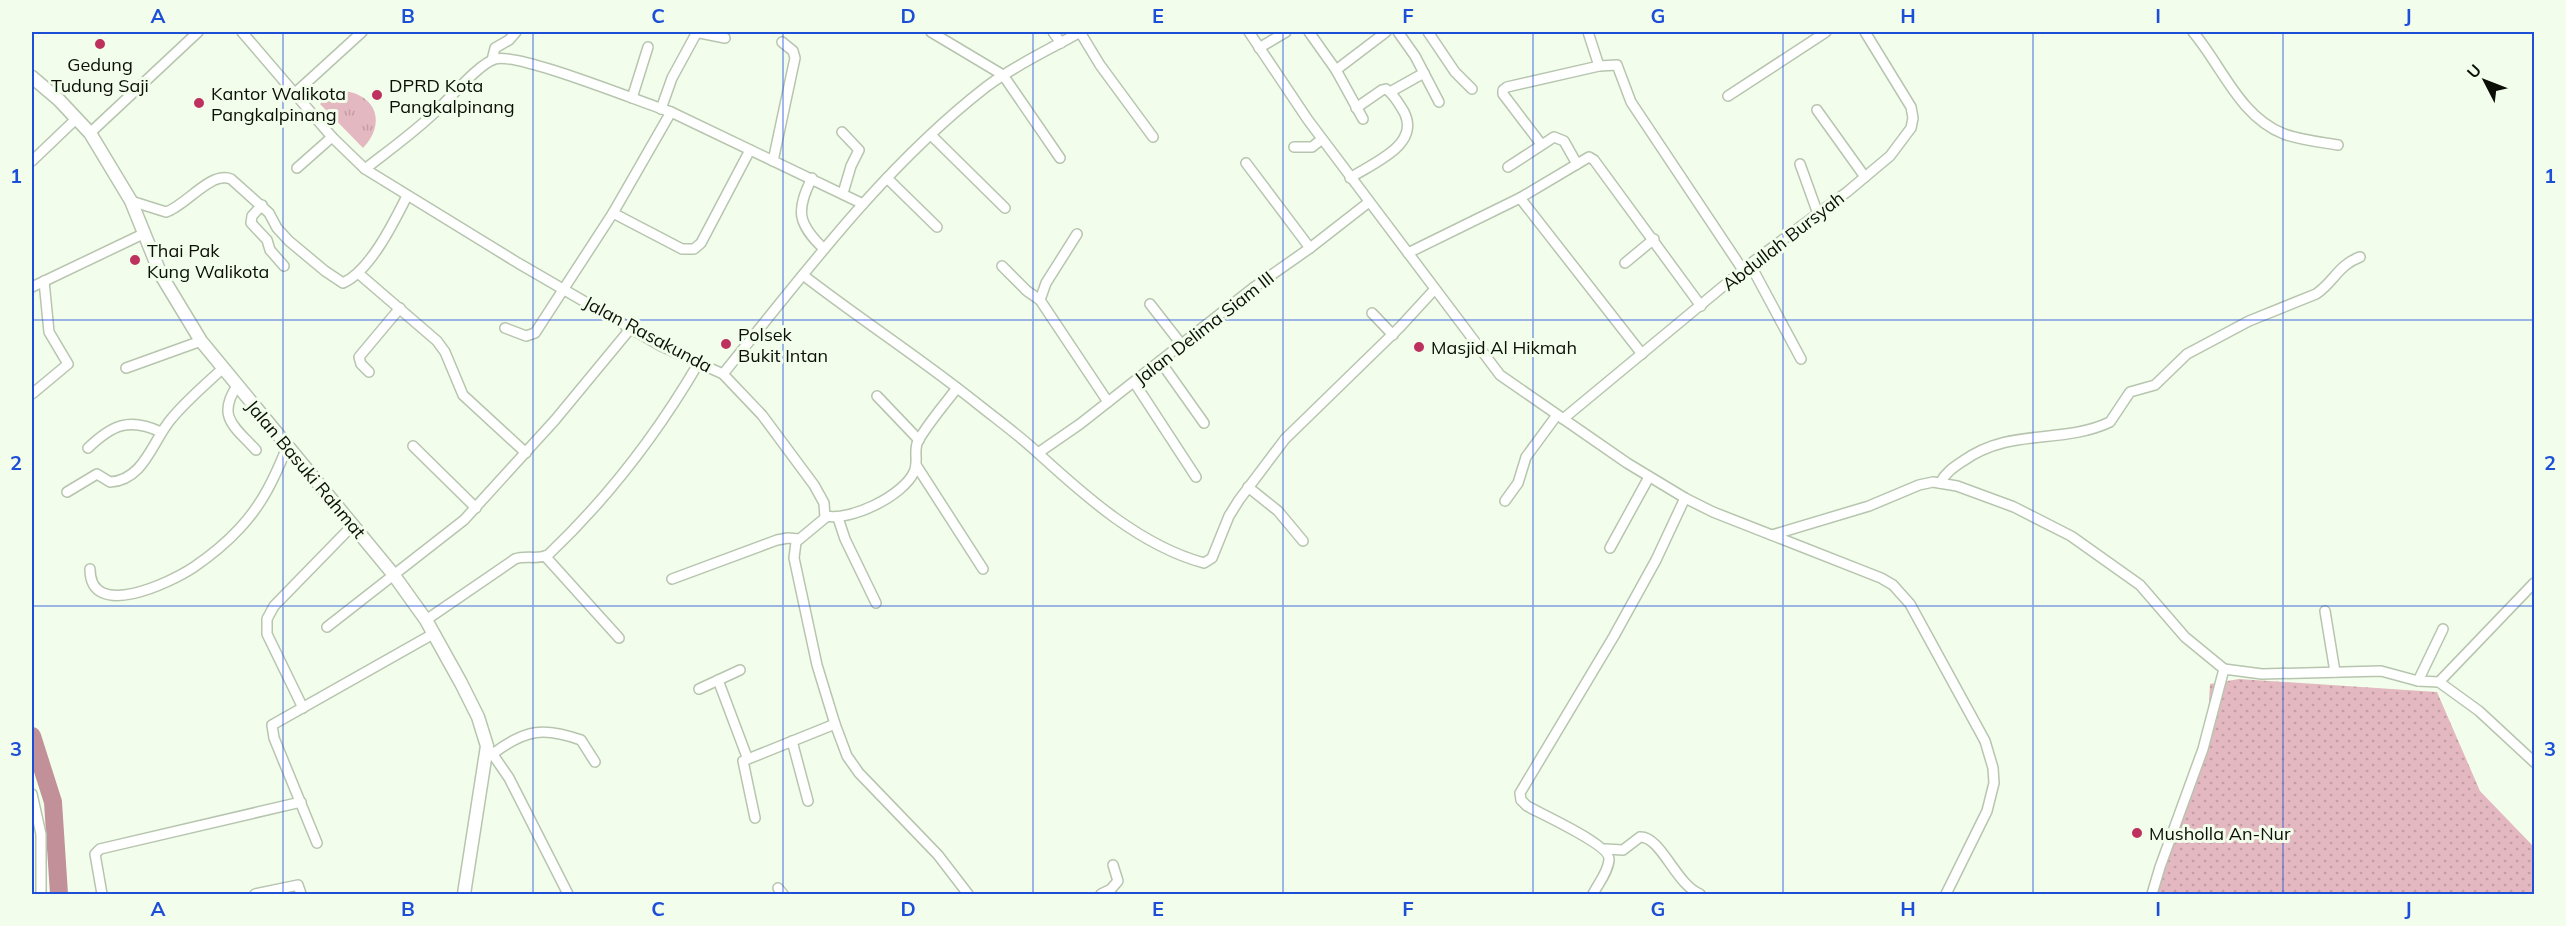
<svg xmlns="http://www.w3.org/2000/svg" width="2566" height="926" viewBox="0 0 2566 926" font-family="Mulish,sans-serif">
<style>
.grass{fill:url(#grass-dots)}
.park{fill:url(#park-tufts)}
.lines{fill:none;stroke-linecap:round;stroke-linejoin:round}
.river{stroke:#c29099;stroke-width:18}
.street-casing{stroke:#b7c5af;stroke-width:12}
.secondary-casing{stroke:#b7c5af;stroke-width:15}
.street{stroke:#fff;stroke-width:9}
.secondary{stroke:#fff;stroke-width:12}
.grid{fill:none;stroke:#1d4ed8;stroke-width:1.5;stroke-opacity:0.55}
.poi-dot{fill:#be305d;stroke:#f2feeb;stroke-width:2}
.labels{text-anchor:middle;dominant-baseline:central;stroke-width:6;stroke-linejoin:round;paint-order:stroke}
.poi-label{font-size:18px;fill:#0b0f08;stroke:#f2feeb;text-anchor:start}
.street-label{font-size:18px;fill:#0b0f08;stroke:#f2feeb}
.neatline{fill:none;stroke:#1d4ed8;stroke-width:2}
.grid-label{font-size:20px;text-anchor:middle;font-weight:bold;fill:#1d4ed8}
</style>
<defs>
<pattern id="grass-dots" width="8" height="8" patternUnits="userSpaceOnUse" patternTransform="scale(1.5)"><rect width="8" height="8" fill="#e4b8c0"/><path d="M2 2h.1M6 6h.1" fill="none" stroke="#c29da4" stroke-width="1.8" stroke-linecap="round"/></pattern>
<pattern id="park-tufts" width="24" height="20" patternUnits="userSpaceOnUse" patternTransform="scale(1.5)"><rect width="24" height="20" fill="#e4b8c0"/><path d="M3 7l-1-3M5 7V3M7 7l1-3M15 17l-1-3M17 17v-4M19 17l1-3" fill="none" stroke="#c29da4"/></pattern>
</defs>
<rect width="100%" height="100%" fill="#f2feeb"/>
<!-- grass -->
<polygon class="grass" points="2239,679 2437,692 2480,791 2534,847 2534,894 2155,894 2206,752 2210,684"/>
<!-- park -->
<path class="park" d="M344,91C377,95 386,124 363,148L320,104L328,96Z"/>
<g class="lines">
<!-- river -->
<polyline class="river" points="32,736 53,802 59,894"/>
<defs>
<g id="street">
<polyline points="242,32 332,137 365,169 518,263 661,346 723,374 762,415 814,485 824,503 825,518 796,542 794,558 817,665 835,724 847,756 859,773 938,855 968,894"/>
<polyline points="695,32 725,38"/>
<polyline points="931,32 1003,75 1060,158"/>
<polyline points="1053,32 1061,43"/>
<polyline points="1249,32 1308,120 1500,375 1627,463 1685,498 1713,512 1881,578 1893,585 1910,604 1985,741 1993,768 1994,783 1987,811 1946,894"/>
<polyline points="1309,32 1336,70 1363,119"/>
<polyline points="1398,32 1415,56 1439,102"/>
<polyline points="1428,32 1455,72 1472,89"/>
<polyline points="1588,32 1599,66 1617,65 1631,102 1743,270"/>
<path d="M2193,32C2222,66 2239,116 2284,134C2301,140 2320,142 2338,145"/>
<polyline points="1259,48 1286,32"/>
<polyline points="492,60 495,48 509,40 516,32"/>
<polyline points="1336,70 1386,32"/>
<polyline points="1390,92 1424,73"/>
<polyline points="294,94 362,32"/>
<polyline points="1728,96 1826,32"/>
<polyline points="632,98 648,47"/>
<polyline points="661,109 672,78 697,32"/>
<polyline points="1817,110 1865,177"/>
<polyline points="842,132 859,150 851,166 843,193"/>
<polyline points="90,133 198,32"/>
<polyline points="931,135 1005,208"/>
<polyline points="1541,144 1503,94 1503,90 1507,87 1599,66"/>
<polyline points="1294,147 1312,147 1322,139"/>
<polyline points="32,161 77,118"/>
<polyline points="773,161 795,58 793,51 782,42"/>
<polyline points="1246,163 1310,248"/>
<polyline points="1800,164 1818,214"/>
<polyline points="1508,167 1554,137 1564,141 1577,164"/>
<polyline points="297,168 332,137"/>
<path d="M365,169C388,151 412,134 433,114C448,101 478,64 495,59C518,52 640,102 671,112"/>
<path d="M812,178C795,211 798,224 824,249"/>
<polyline points="887,178 937,227"/>
<path d="M1350,178C1373,163 1421,145 1404,112C1399,104 1394,94 1386,89L1382,90L1356,108"/>
<polyline points="1520,198 1642,354"/>
<path d="M131,201L166,212C186,206 210,171 231,179L269,213L277,228L289,241L325,271L343,283C370,271 394,222 407,196"/>
<polyline points="262,205 252,216 251,223 267,240 270,250 284,266"/>
<polyline points="613,213 682,249 694,249 701,243 750,150"/>
<polyline points="1077,234 1046,283 1040,300 1108,402"/>
<polyline points="1408,253 1520,198 1589,157 1594,160 1701,306"/>
<polyline points="1625,263 1654,239"/>
<polyline points="1750,264 1801,359"/>
<polyline points="1002,266 1027,291 1040,300"/>
<polyline points="358,273 437,341 445,352 463,395 526,453"/>
<path d="M803,275C861,320 922,359 979,405C999,421 1020,436 1039,454C1086,497 1141,546 1204,563L1212,558L1229,516L1239,500L1285,439L1400,327L1434,290"/>
<polyline points="32,287 143,234"/>
<polyline points="1150,304 1182,345"/>
<polyline points="1372,313 1393,335"/>
<polyline points="505,328 526,336 535,333 613,213 671,112 863,204"/>
<polyline points="1160,361 1204,423"/>
<polyline points="126,368 201,341"/>
<polyline points="369,372 361,364 359,357 400,308"/>
<path d="M723,374C804,274 883,167 986,87C1015,65 1049,50 1080,32L1100,65L1153,137"/>
<polyline points="1134,382 1196,477"/>
<path d="M237,386C216,417 235,427 256,450"/>
<polyline points="32,394 68,364 49,332 44,281"/>
<polyline points="877,396 919,440"/>
<polyline points="1563,419 1750,264 1847,192 1890,156 1911,128 1913,118 1911,107 1865,32"/>
<polyline points="413,446 476,508"/>
<path d="M88,448C112,425 129,417 161,432"/>
<polyline points="1038,453 1080,424 1253,288 1310,248 1369,202"/>
<polyline points="916,465 983,569"/>
<path d="M1940,483C1946,472 1954,467 1963,461C2011,427 2061,445 2110,422L2130,392L2155,385L2187,354L2249,321L2316,294C2334,282 2338,265 2360,257"/>
<polyline points="1248,487 1278,511 1303,541"/>
<path d="M67,492L97,474L110,482C145,480 153,439 172,418C187,400 205,385 222,369"/>
<polyline points="1505,501 1518,483 1526,457 1557,415"/>
<path d="M826,516C851,521 903,496 914,472C919,462 913,451 918,441C929,422 944,405 957,388"/>
<polyline points="838,518 845,539 876,603"/>
<polyline points="1772,535 1869,506 1919,485 1933,482 1957,486 2014,507 2071,536 2140,585 2185,637 2224,669"/>
<polyline points="1610,548 1649,477"/>
<polyline points="545,556 619,638"/>
<path d="M90,569C90,621 170,583 194,567C210,556 226,543 239,529C262,505 275,477 287,447"/>
<polyline points="672,579 777,540 788,538 799,539"/>
<polyline points="2325,611 2335,672"/>
<path d="M426,620L515,559C526,555 537,560 548,555C607,499 657,434 698,364"/>
<polyline points="327,627 464,520 555,420 631,328"/>
<polyline points="718,680 747,757"/>
<polyline points="2418,681 2443,629"/>
<polyline points="2439,682 2479,711 2534,762"/>
<polyline points="699,689 740,670"/>
<polyline points="303,708 267,634 267,619 274,606 353,525"/>
<polyline points="792,741 808,801"/>
<polyline points="487,746 509,778 568,894"/>
<path d="M494,753C526,729 544,727 581,740L595,762"/>
<polyline points="32,794 41,834 41,894"/>
<polyline points="755,818 743,761 835,724"/>
<polyline points="317,843 274,738 272,725 433,634"/>
<path d="M1605,849L1623,850L1640,837C1661,836 1676,885 1700,894"/>
<polyline points="778,888 783,894"/>
<polyline points="102,894 95,854 100,849 301,802"/>
<polyline points="255,894 298,885 301,894"/>
<polyline points="1101,894 1111,889 1118,881 1113,865"/>
<path d="M1593,894C1598,884 1608,872 1609,860C1611,845 1541,814 1527,806L1521,800L1520,793L1614,636L1656,560L1685,498"/>
<polyline points="2152,894 2160,867 2203,749 2224,669 2262,674 2381,671 2418,681 2439,682 2534,583"/>
</g>
<polyline id="secondary" points="32,77 59,100 90,133 131,201 161,275 201,341 393,574 426,620 461,683 478,717 487,746 464,894"/>
</defs>
<!-- street casing -->
<use href="#street" class="street-casing"/>
<!-- secondary casing -->
<use href="#secondary" class="secondary-casing"/>
<!-- street -->
<use href="#street" class="street"/>
<!-- secondary -->
<use href="#secondary" class="secondary"/>
</g>
<!-- grid -->
<path class="grid" d="M283,32V894M533,32V894M783,32V894M1033,32V894M1283,32V894M1533,32V894M1783,32V894M2033,32V894M2283,32V894M32,320H2534M32,606H2534"/>
<!-- markers -->
<g class="poi-dot">
<circle cx="100" cy="44" r="6"/>
<circle cx="377" cy="95" r="6"/>
<circle cx="199" cy="103" r="6"/>
<circle cx="135" cy="260" r="6"/>
<circle cx="726" cy="344" r="6"/>
<circle cx="1419" cy="347" r="6"/>
<circle cx="2137" cy="833" r="6"/>
</g>
<g class="labels">
<!-- poi labels -->
<g class="poi-label">
<text x="100" y="64" text-anchor="middle">Gedung<tspan x="100" dy="21">Tudung Saji</tspan></text>
<text x="389" y="85">DPRD Kota<tspan x="389" dy="21">Pangkalpinang</tspan></text>
<text x="211" y="93">Kantor Walikota<tspan x="211" dy="21">Pangkalpinang</tspan></text>
<text x="147" y="250">Thai Pak<tspan x="147" dy="21">Kung Walikota</tspan></text>
<text x="738" y="334">Polsek<tspan x="738" dy="21">Bukit Intan</tspan></text>
<text x="1431" y="347">Masjid Al Hikmah</text>
<text x="2149" y="833">Musholla An-Nur</text>
</g>
<!-- street labels -->
<g class="street-label">
<text transform="translate(1783 241) rotate(-38)">Abdullah Bursyah</text>
<text transform="translate(1204 328) rotate(-38)">Jalan Delima Siam III</text>
<text transform="translate(648 334) rotate(28)">Jalan Rasakunda</text>
<text transform="translate(306 469) rotate(50)">Jalan Basuki Rahmat</text>
</g>
</g>
<!-- border -->
<rect width="2566" height="926" fill="none" stroke="#f2feeb" stroke-width="66"/>
<!-- north arrow -->
<g transform="translate(2485 81) rotate(312)" stroke="#f2feeb" stroke-width="4.5" paint-order="stroke">
<path d="M0-4.5L10 22L0 15L-10 22Z" fill="#0b0f08"/>
<text y="-9" font-size="16" font-weight="bold" text-anchor="middle" fill="#0b0f08">U</text>
</g>
<rect x="33" y="33" width="2500" height="860" class="neatline"/>
<g class="grid-label">
<text x="158" y="23">A</text>
<text x="408" y="23">B</text>
<text x="658" y="23">C</text>
<text x="908" y="23">D</text>
<text x="1158" y="23">E</text>
<text x="1408" y="23">F</text>
<text x="1658" y="23">G</text>
<text x="1908" y="23">H</text>
<text x="2158" y="23">I</text>
<text x="2408" y="23">J</text>
<text x="16" y="183">1</text>
<text x="2550" y="183">1</text>
<text x="16" y="470">2</text>
<text x="2550" y="470">2</text>
<text x="16" y="756">3</text>
<text x="2550" y="756">3</text>
<text x="158" y="916">A</text>
<text x="408" y="916">B</text>
<text x="658" y="916">C</text>
<text x="908" y="916">D</text>
<text x="1158" y="916">E</text>
<text x="1408" y="916">F</text>
<text x="1658" y="916">G</text>
<text x="1908" y="916">H</text>
<text x="2158" y="916">I</text>
<text x="2408" y="916">J</text>
</g>
</svg>
